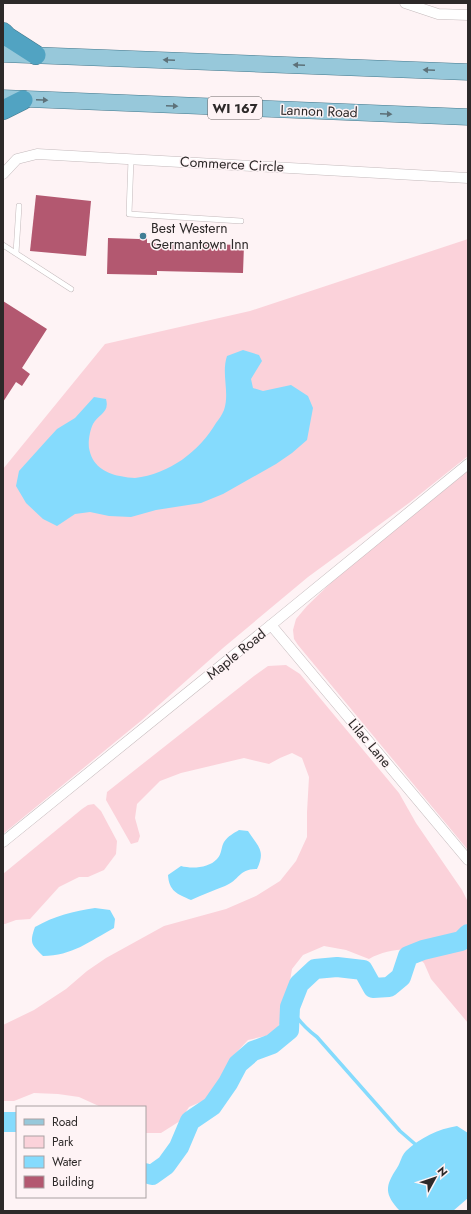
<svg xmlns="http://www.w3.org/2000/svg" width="471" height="1214" viewBox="0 0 471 1214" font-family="Jost,sans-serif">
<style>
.green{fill:#fbd2da}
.water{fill:#85dbfd}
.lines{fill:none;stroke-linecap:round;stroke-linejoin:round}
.stream{stroke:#85dbfd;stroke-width:3.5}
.river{stroke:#85dbfd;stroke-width:20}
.building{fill:#b35870}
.lane-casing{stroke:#c4babc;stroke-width:6}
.street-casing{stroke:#c4babc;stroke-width:11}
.primary-casing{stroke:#44788c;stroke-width:17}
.highway-casing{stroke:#44788c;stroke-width:20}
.lane{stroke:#fff;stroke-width:5}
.street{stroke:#fff;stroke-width:10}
.primary{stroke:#97c8da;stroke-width:16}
.highway{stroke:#51a3c2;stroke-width:19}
.oneway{fill:#5d7179}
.poi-dot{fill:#417e95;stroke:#fef3f5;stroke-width:1.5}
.labels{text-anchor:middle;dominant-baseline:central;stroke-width:3;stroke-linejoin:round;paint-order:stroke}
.shield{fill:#fef3f5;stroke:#6c6666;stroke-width:1}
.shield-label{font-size:13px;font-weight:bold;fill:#2d2929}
.street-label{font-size:14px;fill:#2d2929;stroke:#fef3f5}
.poi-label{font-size:14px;fill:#2d2929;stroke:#fef3f5;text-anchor:start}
</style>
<rect width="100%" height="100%" fill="#fef3f5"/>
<!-- green -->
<g class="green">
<polygon points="468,239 468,456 409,503 308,577 223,648 142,720 3,834 3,469 105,344 250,311"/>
<polygon points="468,471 468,850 298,645 294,639 293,630 296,619 307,606 339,575"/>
<path d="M286,665L300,674L399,793L416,823L462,890L468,902V1023L431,979L424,963L407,949C393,950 381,952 369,959L346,950L324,946L303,955L292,969L284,1016L274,1034L248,1040L234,1055L230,1068L210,1098L189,1107L180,1121L161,1133H145V1107H101L79,1097L58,1094L34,1093L14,1101H3V1025L34,1010L66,989L87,971L106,958L164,926L226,909L256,896L280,881L296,861L307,837V812L309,777L302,758L292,753L280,758L269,764L244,758L181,773L160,781L137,804L135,818L140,836L138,842L131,844L106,800L107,792L254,676L268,666Z"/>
<polygon points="94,804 101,811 117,841 116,854 104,870 88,877 79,877 59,887 30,919 16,920 5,924 3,924 3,874 82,809 88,805"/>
</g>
<!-- water -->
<g class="water">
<path d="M243,350L259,355L262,361L251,379L253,388L263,391L291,385L308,396L313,408L307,440L292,453L276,464L223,494L201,503L156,510L131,517L109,516L90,512L75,514L57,526L43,519L26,503L16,486L19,471L46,441L57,429L75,418L94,397L106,399C110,413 98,414 93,424C90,430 88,441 89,448C92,465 104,473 120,476C125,477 131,478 135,478C169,474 199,452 216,423C219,419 222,415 224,410C230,392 221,374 227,356Z"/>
<path d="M239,830L248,831C258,847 266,850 257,869C238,869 240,880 225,886C214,890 202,895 191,900C177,894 169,891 168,875L181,866C192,869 209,868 217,859C222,854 221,847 224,842C228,836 234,833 239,830Z"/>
<path d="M95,908L110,910L115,919L114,928C90,941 72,956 43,956C32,945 29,943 35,927C54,916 74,911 95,908Z"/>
<path d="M457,1126L468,1133V1198L453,1211H400C384,1194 385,1186 397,1168C401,1162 401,1156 406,1151C420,1138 438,1129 457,1126Z"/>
</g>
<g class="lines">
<!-- stream -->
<path class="stream" d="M290,1007C297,1019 305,1028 317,1037L400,1131L415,1144"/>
<!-- river -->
<g class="river">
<polyline points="3,1122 17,1122"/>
<polyline points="145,1173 152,1175 166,1165 179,1147 190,1121 212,1106 228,1083 238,1064 253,1051 272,1044 289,1030 290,1007 299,984 315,969 337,967 363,970 373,988 389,987 401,977 408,956 423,950 461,941 468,934"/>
</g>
</g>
<!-- building -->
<g class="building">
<polygon points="36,195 91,201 86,256 30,251"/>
<polygon points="139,233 147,233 147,243 244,245 243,273 157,271 157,275 107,274 108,238 139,239"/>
<polygon points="3,301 47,329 22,368 30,374 22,386 16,382 3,402"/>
</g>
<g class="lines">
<defs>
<g id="lane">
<polyline points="131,159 129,214 241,221"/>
<polyline points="3,245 71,289"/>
<polyline points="16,253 19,206"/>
</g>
<g id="street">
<polyline points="405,3 438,14 468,15"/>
<polyline points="3,174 17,159 37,154 468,178"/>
<polyline points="271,625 468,860"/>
<polyline points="3,842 271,625 468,464"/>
</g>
<g id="primary">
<polyline points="3,54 468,72"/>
<polyline points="3,98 468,117"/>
</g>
<g id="highway">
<polyline points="3,32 8,37 36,55"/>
<polyline points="3,110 23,100"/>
</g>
</defs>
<!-- lane casing -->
<use href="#lane" class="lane-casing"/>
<!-- street casing -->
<use href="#street" class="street-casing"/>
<!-- primary casing -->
<use href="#primary" class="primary-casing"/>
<!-- highway casing -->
<use href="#highway" class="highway-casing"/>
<!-- lane -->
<use href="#lane" class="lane"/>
<!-- street -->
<use href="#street" class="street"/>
<!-- primary -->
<use href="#primary" class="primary"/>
<!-- highway -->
<use href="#highway" class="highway"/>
</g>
<!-- one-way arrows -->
<defs><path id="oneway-solid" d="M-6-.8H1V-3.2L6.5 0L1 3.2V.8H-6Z"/></defs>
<g class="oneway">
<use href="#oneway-solid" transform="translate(169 60) rotate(-178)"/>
<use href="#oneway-solid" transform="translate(299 65) rotate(-178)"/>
<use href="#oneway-solid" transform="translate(429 70) rotate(-177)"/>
<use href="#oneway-solid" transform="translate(42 100) rotate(2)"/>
<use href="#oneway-solid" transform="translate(172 106) rotate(2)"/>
<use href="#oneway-solid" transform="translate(386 114) rotate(2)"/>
</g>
<!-- markers -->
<circle class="poi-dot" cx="143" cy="236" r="4"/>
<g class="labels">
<!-- shield labels -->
<rect class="shield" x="208" y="97" width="54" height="22" rx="3"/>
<g class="shield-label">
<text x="235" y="108">WI 167</text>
</g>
<!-- street labels -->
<g class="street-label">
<text transform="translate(319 111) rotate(2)">Lannon Road</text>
<text transform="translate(232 164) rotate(3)">Commerce Circle</text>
<text transform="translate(236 654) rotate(-39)">Maple Road</text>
<text transform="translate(370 743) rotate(50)">Lilac Lane</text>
</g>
<!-- poi labels -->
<g class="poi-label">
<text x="151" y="228">Best Western<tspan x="151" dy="16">Germantown Inn</tspan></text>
</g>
</g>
<!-- border -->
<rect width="471" height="1214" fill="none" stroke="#2d2929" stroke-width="8"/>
<!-- legend -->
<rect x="16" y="1106" width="130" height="92" fill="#fef3f5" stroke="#aaa2a3"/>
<rect x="24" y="1119" width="20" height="6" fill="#97c8da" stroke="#aaa2a3"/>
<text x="52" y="1126" font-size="12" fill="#2d2929">Road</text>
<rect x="24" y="1136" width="20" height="12" fill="#fbd2da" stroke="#aaa2a3"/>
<text x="52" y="1146" font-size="12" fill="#2d2929">Park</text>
<rect x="24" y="1156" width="20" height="12" fill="#85dbfd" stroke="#aaa2a3"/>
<text x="52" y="1166" font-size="12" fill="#2d2929">Water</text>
<rect x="24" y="1176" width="20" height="12" fill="#b35870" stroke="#aaa2a3"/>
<text x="52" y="1186" font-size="12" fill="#2d2929">Building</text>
<!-- north arrow -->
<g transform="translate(435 1178) rotate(50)" stroke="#fef3f5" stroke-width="3" paint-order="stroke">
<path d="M0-3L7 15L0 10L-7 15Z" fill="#2d2929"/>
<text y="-6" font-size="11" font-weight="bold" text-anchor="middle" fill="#2d2929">N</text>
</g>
</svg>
